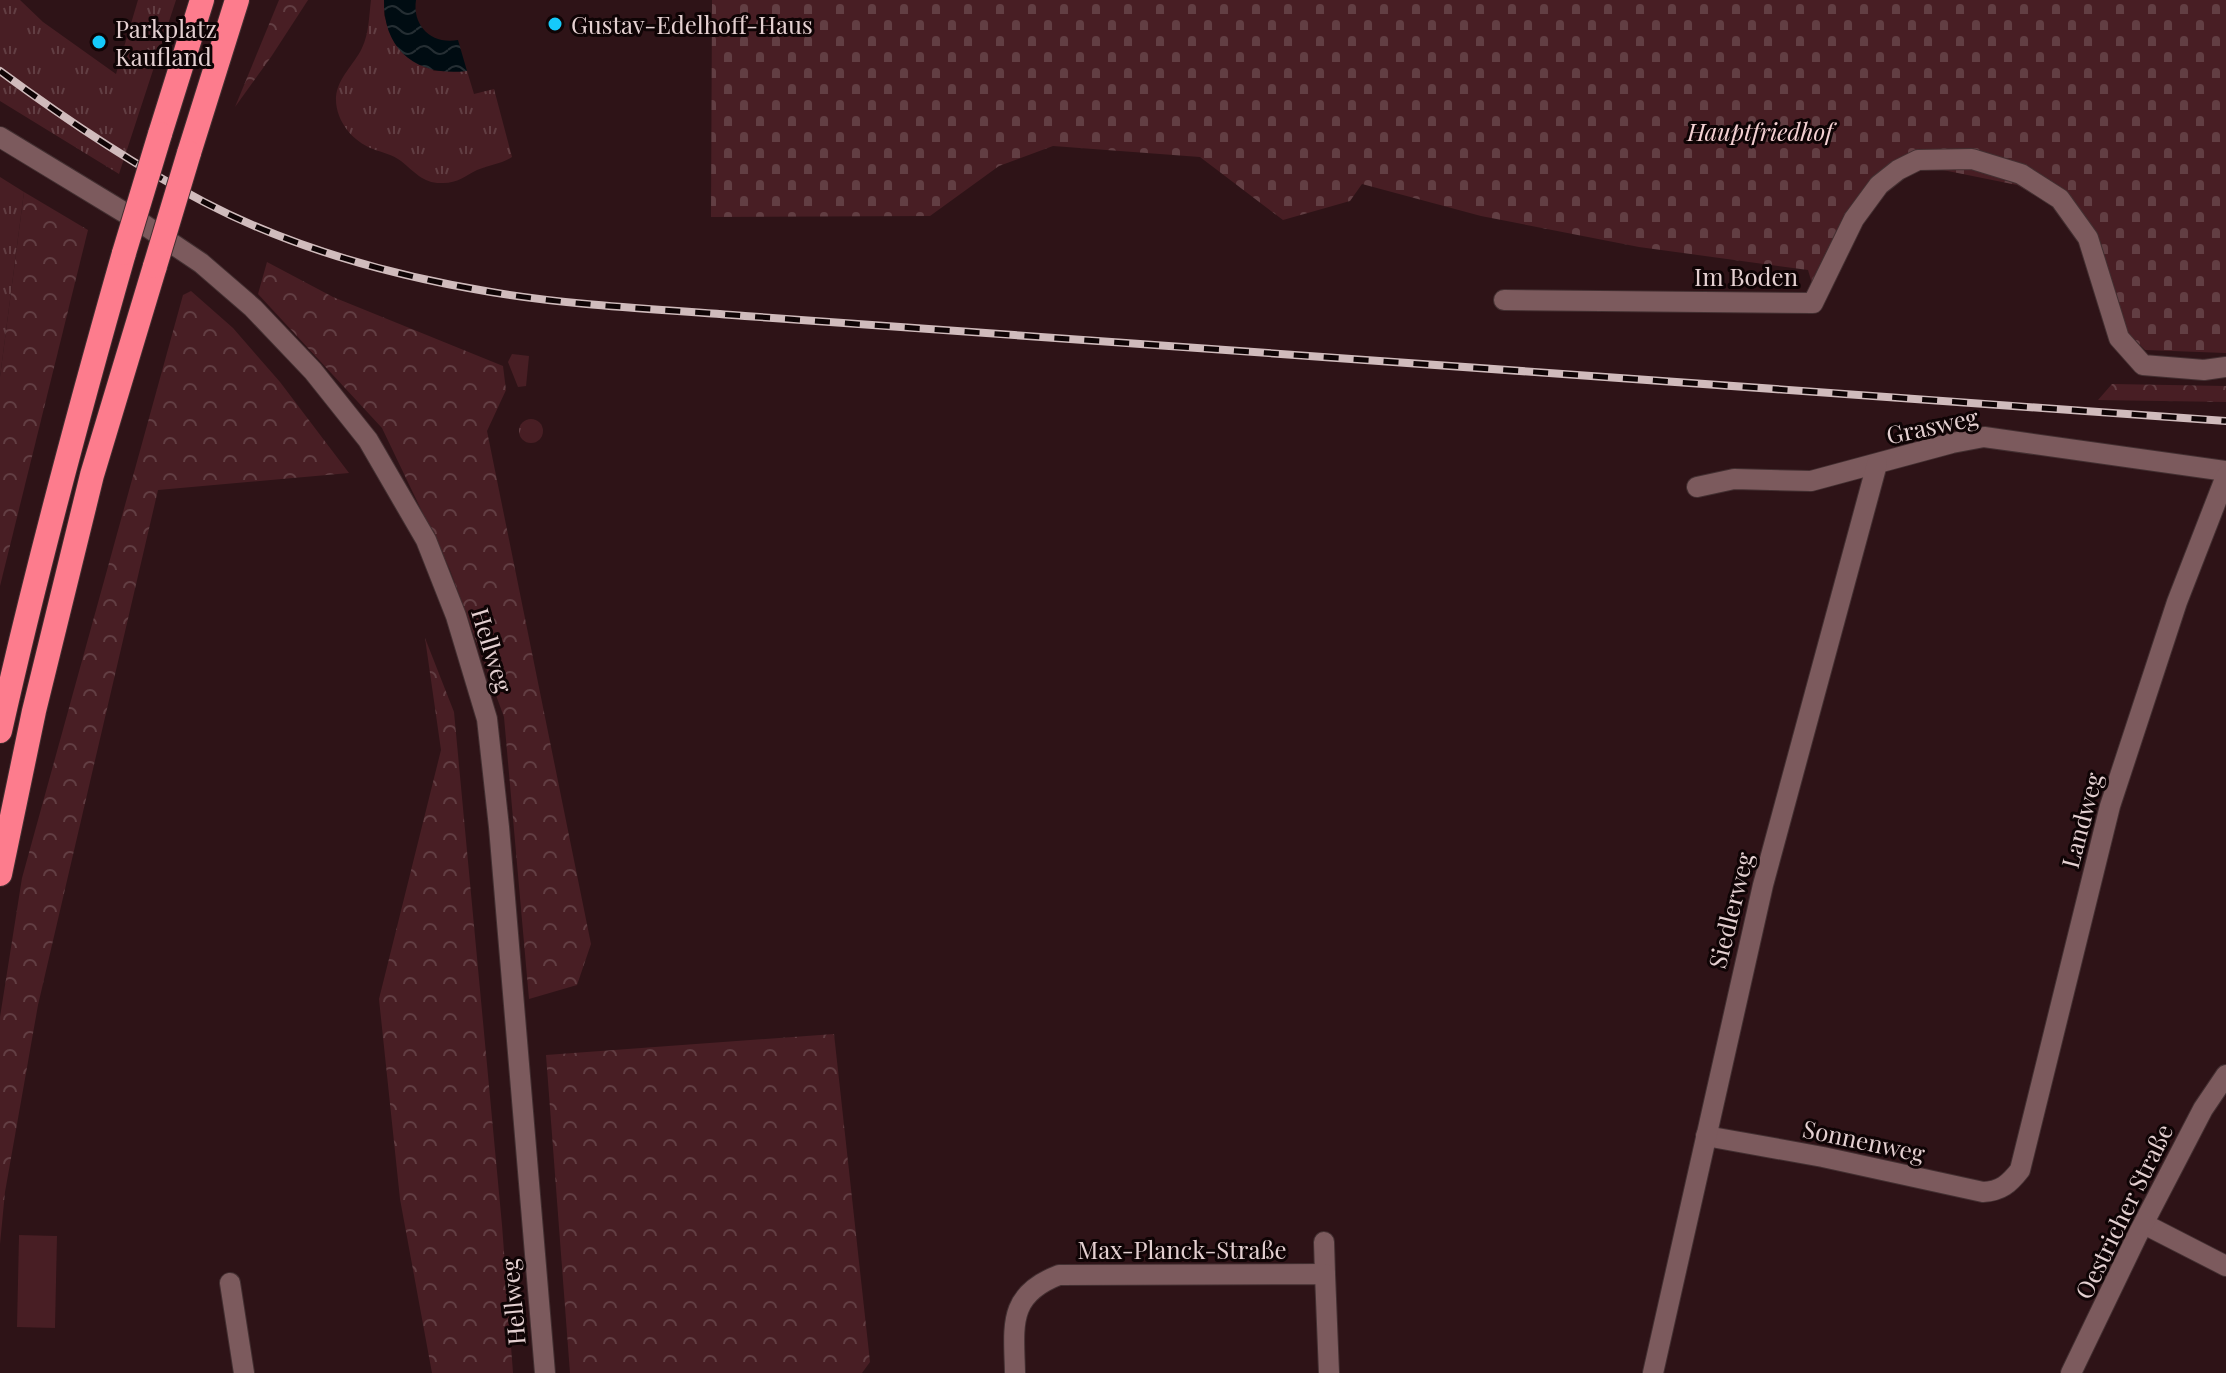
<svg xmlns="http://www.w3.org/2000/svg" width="2226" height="1373" viewBox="0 0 2226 1373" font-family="'Playfair Display',serif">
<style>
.grass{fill:url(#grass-tufts)}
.forest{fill:url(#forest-crowns)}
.cemetery{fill:url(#cemetery-stones)}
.park{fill:#481e24}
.water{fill:url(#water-waves)}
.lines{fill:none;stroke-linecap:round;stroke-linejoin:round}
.minor-casing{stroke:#432f31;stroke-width:22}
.highway-casing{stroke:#432f31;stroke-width:26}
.minor{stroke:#7c5a5d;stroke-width:20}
.highway{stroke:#fd7c8d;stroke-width:24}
.rail-casing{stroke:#d0bbbc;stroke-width:8}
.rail{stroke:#0f0405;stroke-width:5;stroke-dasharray:15;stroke-linecap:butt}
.highway-bridge-casing{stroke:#432f31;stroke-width:26;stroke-linecap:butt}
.highway-bridge{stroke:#fd7c8d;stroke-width:24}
.poi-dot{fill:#15cafb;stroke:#0f0405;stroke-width:3}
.labels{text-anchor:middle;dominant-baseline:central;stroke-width:6;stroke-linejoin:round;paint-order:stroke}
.poi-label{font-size:24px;fill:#e4d0d1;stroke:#0f0405;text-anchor:start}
.park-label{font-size:24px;font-style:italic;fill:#f4d1d3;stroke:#0f0405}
.street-label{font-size:24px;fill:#e4d0d1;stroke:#0f0405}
</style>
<defs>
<pattern id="grass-tufts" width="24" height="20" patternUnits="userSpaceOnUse" patternTransform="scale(2)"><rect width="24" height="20" fill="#481e24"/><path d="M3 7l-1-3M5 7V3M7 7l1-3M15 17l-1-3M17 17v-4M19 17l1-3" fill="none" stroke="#623e43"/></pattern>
<pattern id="forest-crowns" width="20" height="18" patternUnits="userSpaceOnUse" patternTransform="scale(2)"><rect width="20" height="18" fill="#481e24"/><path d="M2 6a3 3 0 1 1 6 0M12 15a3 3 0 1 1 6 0" fill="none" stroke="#623e43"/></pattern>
<pattern id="cemetery-stones" width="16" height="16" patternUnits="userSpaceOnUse" patternTransform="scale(2)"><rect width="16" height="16" fill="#481e24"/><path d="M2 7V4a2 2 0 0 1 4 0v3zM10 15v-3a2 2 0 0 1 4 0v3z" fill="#623e43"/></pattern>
<pattern id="water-waves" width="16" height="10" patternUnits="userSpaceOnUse" patternTransform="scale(2)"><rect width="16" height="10" fill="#000c12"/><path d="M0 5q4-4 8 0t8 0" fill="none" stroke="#252e33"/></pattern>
</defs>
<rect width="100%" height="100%" fill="#2e1317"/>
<!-- grass -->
<g class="grass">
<polygon points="0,0 20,0 43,22 116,74 138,0 176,0 119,174 0,101"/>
<path d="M371,0H384V15L393,40L434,71H467L474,94L494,89L512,157C501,164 489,165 477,170C465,176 458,183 443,183C423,184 415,172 401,161C392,154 383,153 373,149C352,141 335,120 336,97C338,77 354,65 362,48C369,34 369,16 371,0Z"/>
<polygon points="0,177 24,192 0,377"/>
<polygon points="512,354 529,356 526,386 518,387 508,362"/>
<circle cx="531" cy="431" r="12"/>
</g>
<!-- forest -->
<g class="forest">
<polygon points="279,0 308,0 271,57 235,107"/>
<polygon points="24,192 88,230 0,586 0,377"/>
<polygon points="267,262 333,297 503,366 506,390 487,431 591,944 577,985 529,999 504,717 450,570 382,428 258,294"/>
<polygon points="191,291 233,328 280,382 349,473 158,490 38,1005 5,1192 0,1244 0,1017 22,878 183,295"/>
<polygon points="2112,384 2226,386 2226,402 2098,400"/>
<polygon points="425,638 454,712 502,1225 513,1373 432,1373 400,1199 379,999 441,750"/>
<polygon points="834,1034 870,1362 862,1373 570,1373 546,1055"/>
</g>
<!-- cemetery -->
<polygon class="cemetery" points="712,0 2226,0 2226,353 2145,350 2109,314 2071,222 2047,202 2017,185 1923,166 1901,174 1866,210 1819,307 1808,270 1639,247 1481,216 1362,184 1350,201 1283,220 1200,157 1053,146 999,166 930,216 711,217"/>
<!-- park -->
<polygon class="park" points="19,1235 57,1236 55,1328 17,1327"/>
<!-- water -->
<path class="water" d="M384,0H416C412,26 432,45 458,40L467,71C418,77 383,51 384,0Z"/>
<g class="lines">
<defs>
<g id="minor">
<polyline points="0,137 140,222 201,263 253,308 313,371 368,440 426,540 456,616 487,719 499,827 545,1373"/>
<polyline points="1504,300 1813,303 1854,219 1879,185 1898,170 1918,160 1972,159 2021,174 2060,199 2088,238 2119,338 2143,365 2204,370 2226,367"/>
<polyline points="1697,487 1734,479 1811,481 1952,443 1984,437 2226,471"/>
<path d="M1706,1136L1823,1157L1983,1192C2001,1191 2009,1184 2020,1170L2110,806L2177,602L2226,476"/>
<polyline points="2144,1224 2226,1266"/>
<polyline points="1324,1242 1325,1274"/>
<polyline points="230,1283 244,1373"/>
<path d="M1015,1373C1014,1326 1007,1295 1059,1275L1325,1274L1329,1373"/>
<polyline points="1653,1373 1763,885 1877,464"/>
<polyline points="2071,1373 2137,1236 2203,1109 2226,1075"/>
</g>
<g id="highway">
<polyline points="160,134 202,0"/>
<polyline points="189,153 237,0"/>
<path d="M0,731C36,570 79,411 124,253"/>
<polyline points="0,874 34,711 92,475 155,266"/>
</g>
</defs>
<!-- minor casing -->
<use href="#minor" class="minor-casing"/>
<!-- highway casing -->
<use href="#highway" class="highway-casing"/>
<!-- minor -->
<use href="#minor" class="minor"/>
<!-- highway -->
<use href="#highway" class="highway"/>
<defs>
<path id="rail" d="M0,71C65,119 132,164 204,202C292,248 394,276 491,292C575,306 660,309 745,316L2226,421"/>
</defs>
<!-- rail casing -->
<use href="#rail" class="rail-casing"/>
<!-- rail -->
<use href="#rail" class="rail"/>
<defs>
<g id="highway-bridge">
<polyline points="124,253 160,134"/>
<polyline points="155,266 189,153"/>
</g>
</defs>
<!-- highway-bridge casing -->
<use href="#highway-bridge" class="highway-bridge-casing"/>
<!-- highway-bridge -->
<use href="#highway-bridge" class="highway-bridge"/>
</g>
<!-- markers -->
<g class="poi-dot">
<circle cx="555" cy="24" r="8"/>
<circle cx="99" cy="42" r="8"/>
</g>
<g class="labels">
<!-- poi labels -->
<g class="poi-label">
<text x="571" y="24">Gustav-Edelhoff-Haus</text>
<text x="115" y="28">Parkplatz<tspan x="115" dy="28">Kaufland</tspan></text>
</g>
<!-- park labels -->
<g class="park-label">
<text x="1760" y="131">Hauptfriedhof</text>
</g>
<!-- street labels -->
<g class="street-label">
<text x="1746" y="276">Im Boden</text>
<text transform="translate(1932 425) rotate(-12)">Grasweg</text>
<text transform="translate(493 650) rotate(73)">Hellweg</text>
<text transform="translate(2081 820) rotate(-75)">Landweg</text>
<text transform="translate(1730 910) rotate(-76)">Siedlerweg</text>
<text transform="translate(1864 1140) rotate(12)">Sonnenweg</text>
<text transform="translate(2123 1211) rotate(-64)">Oestricher Straße</text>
<text x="1182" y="1249">Max-Planck-Straße</text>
<text transform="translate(512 1302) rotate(-95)">Hellweg</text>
</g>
</g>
</svg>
